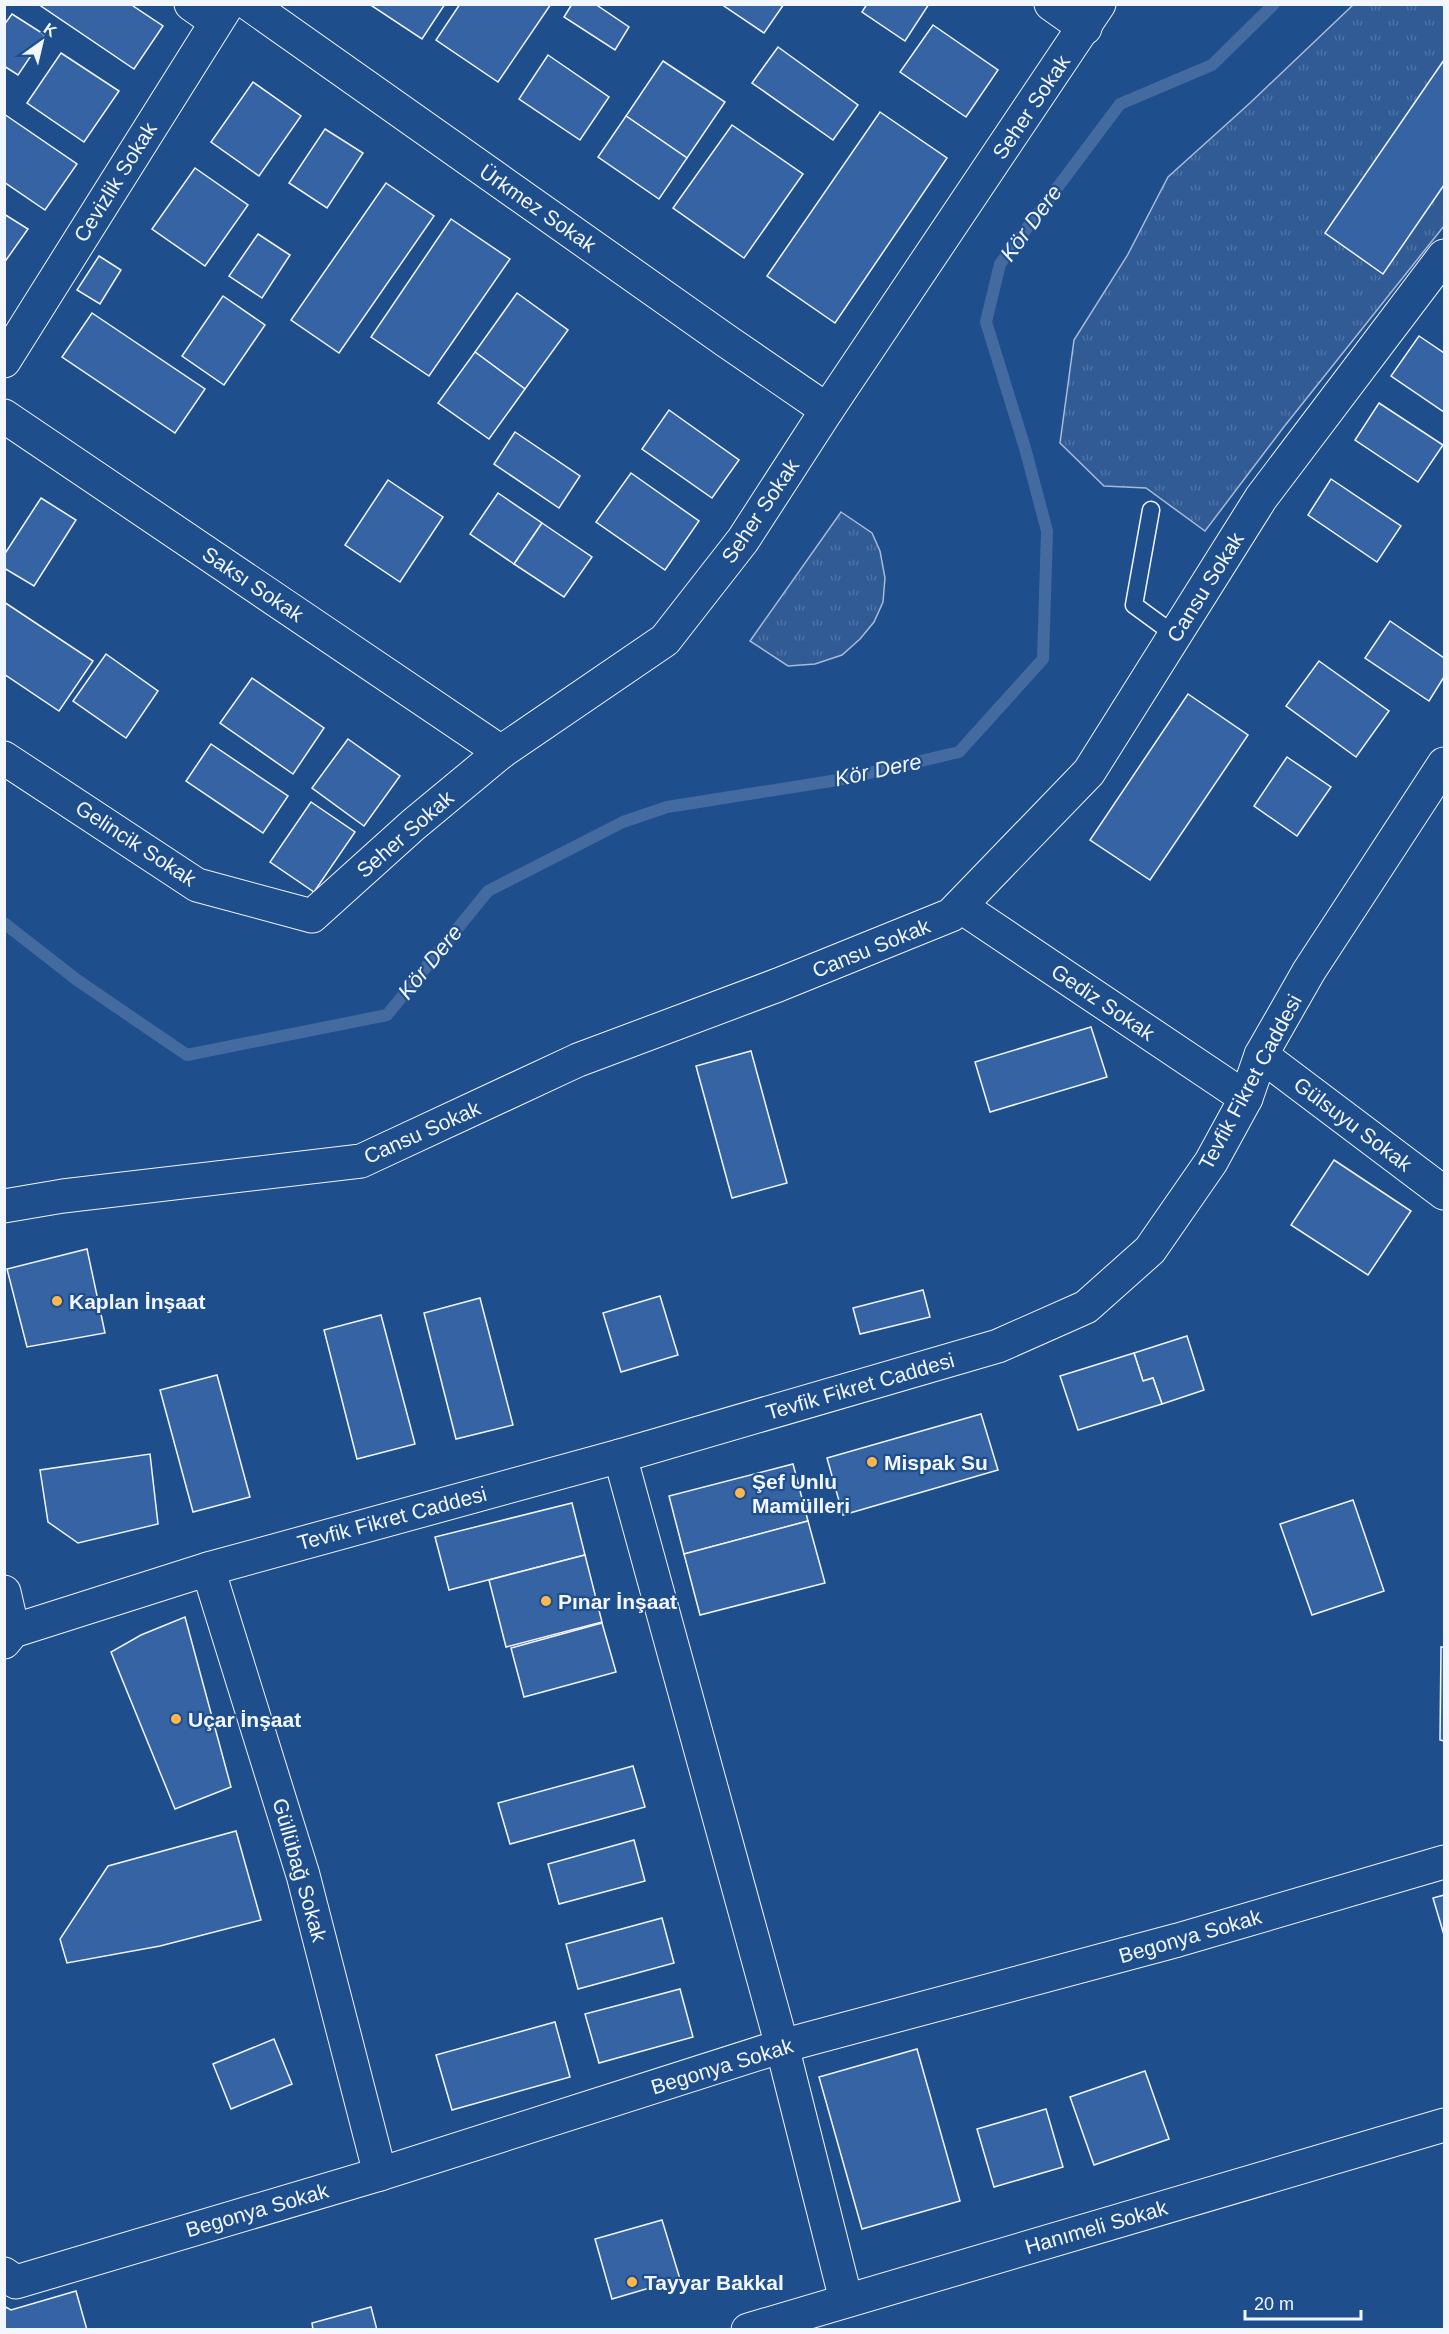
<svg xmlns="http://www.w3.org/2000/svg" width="1449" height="2334" viewBox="0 0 1449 2334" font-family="Arial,sans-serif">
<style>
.park{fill:url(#park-tufts);stroke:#a8bbd7;stroke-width:1.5}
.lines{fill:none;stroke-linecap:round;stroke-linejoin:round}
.stream{stroke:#446ba0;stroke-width:12}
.building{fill:#3563a3;stroke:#f2f6ff;stroke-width:1.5}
.lane-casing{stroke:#f2f6ff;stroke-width:19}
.street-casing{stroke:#f2f6ff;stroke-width:35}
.secondary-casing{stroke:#f2f6ff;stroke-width:35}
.lane{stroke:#1f4e8c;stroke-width:16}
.street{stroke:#1f4e8c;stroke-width:33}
.secondary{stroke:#1f4e8c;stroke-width:33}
.poi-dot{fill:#ffb74d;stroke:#1f4e8c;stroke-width:2}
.labels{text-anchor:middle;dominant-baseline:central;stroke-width:4.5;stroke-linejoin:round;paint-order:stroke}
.street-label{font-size:21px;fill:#f2f6ff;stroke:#1f4e8c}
.poi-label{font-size:21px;font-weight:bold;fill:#f2f6ff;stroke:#1f4e8c;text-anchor:start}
.water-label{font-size:22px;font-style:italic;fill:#f2f6ff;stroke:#1f4e8c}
</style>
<defs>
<pattern id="park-tufts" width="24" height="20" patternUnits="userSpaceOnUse" patternTransform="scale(1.5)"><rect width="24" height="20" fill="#305b95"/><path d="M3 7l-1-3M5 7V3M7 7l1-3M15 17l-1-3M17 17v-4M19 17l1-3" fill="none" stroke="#4e73a5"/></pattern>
</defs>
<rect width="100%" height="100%" fill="#1f4e8c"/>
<!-- park -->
<g class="park">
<polygon points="1353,5 1444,5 1444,226 1283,428 1205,531 1146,488 1104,486 1060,443 1074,340 1127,256 1168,177 1250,103"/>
<polygon points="841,512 872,533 880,551 885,578 883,602 874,622 860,639 842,655 815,664 788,666 750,641"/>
</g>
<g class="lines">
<!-- stream -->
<polyline class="stream" points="4,923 77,980 187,1055 387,1015 488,891 623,822 667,807 844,779 959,752 1043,659 1047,531 1025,448 986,322 1000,264 1120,104 1212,65 1274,4"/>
</g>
<!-- building -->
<g class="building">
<polygon points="38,4 130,4 163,26 134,69"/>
<polygon points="369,4 445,4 422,39"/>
<polygon points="460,4 551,4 498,82 436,40"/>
<polygon points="572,4 595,4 629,27 615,50 564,17"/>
<polygon points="721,4 784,4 764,33"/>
<polygon points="867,4 929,4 905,41 862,12"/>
<polygon points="12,14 45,35 18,75 4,66 4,25"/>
<polygon points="933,25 998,70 966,117 900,72"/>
<polygon points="778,47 858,105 833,140 752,83"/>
<polygon points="61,53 119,91 84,142 27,103"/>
<polygon points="548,55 609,97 580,140 519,99"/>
<polygon points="1444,60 1444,185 1383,274 1325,233"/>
<polygon points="663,61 725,102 687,158 626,116"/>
<polygon points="253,82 301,116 259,176 211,142"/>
<polygon points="880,112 947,158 835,323 767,276"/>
<polygon points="4,114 77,164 45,210 4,182"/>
<polygon points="626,116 687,158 659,199 598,157"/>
<polygon points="732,125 803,174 744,258 673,208"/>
<polygon points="325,129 363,153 327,208 289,183"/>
<polygon points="195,168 248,205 205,266 152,229"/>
<polygon points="386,183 434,216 339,353 291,320"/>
<polygon points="4,214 28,229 4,263"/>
<polygon points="451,219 510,259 429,376 371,337"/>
<polygon points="258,234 290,255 262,298 229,276"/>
<polygon points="99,256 121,270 100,304 77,290"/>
<polygon points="517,293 568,330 525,389 475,352"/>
<polygon points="223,296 265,325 224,385 182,356"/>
<polygon points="92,313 205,389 175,433 62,357"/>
<polygon points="1419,336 1444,353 1444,412 1391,376"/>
<polygon points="475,352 525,389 489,439 438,403"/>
<polygon points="1379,403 1443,445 1418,482 1355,440"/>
<polygon points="669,410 739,460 712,498 642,449"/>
<polygon points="515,432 580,476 559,508 494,464"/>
<polygon points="631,473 699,521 665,570 596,522"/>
<polygon points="1331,479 1401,526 1377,562 1308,515"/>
<polygon points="388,480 443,517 400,582 345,545"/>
<polygon points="498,493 542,523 514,564 470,534"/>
<polygon points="41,498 76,520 34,586 4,568 4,555"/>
<polygon points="542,523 592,557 564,597 514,564"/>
<polygon points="4,602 93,661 59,711 4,674"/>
<polygon points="1390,621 1444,658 1444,677 1429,701 1365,658"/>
<polygon points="106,654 158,691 126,738 73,701"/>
<polygon points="1319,661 1389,711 1356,757 1286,706"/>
<polygon points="252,678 324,728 293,774 220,723"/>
<polygon points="1188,694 1248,735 1150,880 1090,840"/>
<polygon points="348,739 400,776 364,826 312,788"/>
<polygon points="211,744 288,796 263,833 186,781"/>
<polygon points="1287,757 1331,787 1297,836 1254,806"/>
<polygon points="311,802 355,832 314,892 270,862"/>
<polygon points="1091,1027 1107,1077 990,1112 975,1062"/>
<polygon points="751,1051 787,1183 732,1198 696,1066"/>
<polygon points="1334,1160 1411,1211 1368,1275 1291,1225"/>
<polygon points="87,1249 105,1333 27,1347 7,1269"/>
<polygon points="923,1290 930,1317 860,1334 853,1308"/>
<polygon points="660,1296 678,1355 621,1372 603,1313"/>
<polygon points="480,1298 513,1425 456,1439 424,1313"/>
<polygon points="381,1315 415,1444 357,1459 324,1330"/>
<polygon points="1187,1336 1204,1390 1162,1404 1153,1378 1143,1381 1134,1353"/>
<polygon points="1134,1353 1143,1381 1153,1378 1162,1404 1078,1430 1060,1376"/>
<polygon points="217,1375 250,1497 193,1512 160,1390"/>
<polygon points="981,1414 998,1470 843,1515 827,1458"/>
<polygon points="150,1454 158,1524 78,1543 48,1522 40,1470"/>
<polygon points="793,1464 808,1521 684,1554 669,1496"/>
<polygon points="1353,1500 1384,1591 1312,1615 1280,1524"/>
<polygon points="572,1503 585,1555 449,1590 435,1537"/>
<polygon points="808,1521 825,1583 700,1615 684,1554"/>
<polygon points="585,1555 602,1622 506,1647 489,1580"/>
<polygon points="185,1617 231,1787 175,1809 111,1652 141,1635"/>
<polygon points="602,1623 616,1672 524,1697 511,1648"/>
<polygon points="1441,1647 1444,1647 1444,1741 1440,1740"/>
<polygon points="633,1766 645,1807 510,1844 498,1803"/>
<polygon points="236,1831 261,1920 160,1946 67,1963 60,1939 108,1866"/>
<polygon points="634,1840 645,1881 559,1904 548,1864"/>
<polygon points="1444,1895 1444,1935 1433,1898"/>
<polygon points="662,1918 674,1963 578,1989 566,1944"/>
<polygon points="680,1989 693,2037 599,2063 585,2014"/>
<polygon points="555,2022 570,2077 452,2110 436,2055"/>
<polygon points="274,2039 292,2084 231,2109 213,2064"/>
<polygon points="917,2049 960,2201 862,2229 819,2077"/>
<polygon points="1145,2071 1169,2139 1094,2165 1070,2097"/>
<polygon points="1046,2109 1063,2167 994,2187 977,2129"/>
<polygon points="662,2220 680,2279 612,2299 595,2239"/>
<polygon points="76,2291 87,2330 4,2330 4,2306 11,2310"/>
<polygon points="371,2307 377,2330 313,2330 312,2323"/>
</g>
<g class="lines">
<defs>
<polyline id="lane" points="1151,510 1134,605 1175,635"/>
<g id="street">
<polyline points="191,4 215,21"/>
<polyline points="249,4 725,340 827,410"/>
<polyline points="1051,4 1085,28"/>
<polyline points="4,361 228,4"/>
<polyline points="4,416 501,752"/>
<polyline points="4,758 197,885 312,916 413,825 501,752 665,640 743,540 827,410 1099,4"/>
<polyline points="960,906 1246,1098"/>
<polyline points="1261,1055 1444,1193"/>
<polyline points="4,1206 63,1196 361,1161 578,1060 778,985 951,915 1089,772 1261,498 1444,256"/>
<polyline points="620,1456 782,2046 846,2300"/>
<polyline points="208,1569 303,1875 380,2174"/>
<polyline points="4,1592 13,1631"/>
<polyline points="4,2274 16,2282 380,2174 782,2046 1178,1940 1444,1862"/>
<polyline points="748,2330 1444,2125"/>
</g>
<polyline id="secondary" points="4,1642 13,1631 208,1569 620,1456 998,1346 1086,1307 1150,1250 1211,1162 1246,1098 1261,1055 1309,971 1444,764"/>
</defs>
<!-- lane casing -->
<use href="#lane" class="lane-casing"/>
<!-- street casing -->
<use href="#street" class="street-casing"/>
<!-- secondary casing -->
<use href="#secondary" class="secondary-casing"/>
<!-- lane -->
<use href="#lane" class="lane"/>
<!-- street -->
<use href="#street" class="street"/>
<!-- secondary -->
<use href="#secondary" class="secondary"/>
</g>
<!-- markers -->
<g class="poi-dot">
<circle cx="57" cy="1301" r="6"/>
<circle cx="872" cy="1462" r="6"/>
<circle cx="740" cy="1493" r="6"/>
<circle cx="546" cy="1601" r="6"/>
<circle cx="176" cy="1719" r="6"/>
<circle cx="632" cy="2282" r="6"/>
</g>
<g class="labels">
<!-- street labels -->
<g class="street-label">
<text transform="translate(1031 107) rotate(-56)">Seher Sokak</text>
<text transform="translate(115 182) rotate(-58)">Cevizlik Sokak</text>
<text transform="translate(538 208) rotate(35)">Ürkmez Sokak</text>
<text transform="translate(760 511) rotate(-56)">Seher Sokak</text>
<text transform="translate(253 584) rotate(34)">Saksı Sokak</text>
<text transform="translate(1205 587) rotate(-58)">Cansu Sokak</text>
<text transform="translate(405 834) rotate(-41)">Seher Sokak</text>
<text transform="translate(136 843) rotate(33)">Gelincik Sokak</text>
<text transform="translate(871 948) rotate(-22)">Cansu Sokak</text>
<text transform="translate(1103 1002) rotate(34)">Gediz Sokak</text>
<text transform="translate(1250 1082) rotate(-62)">Tevfik Fikret Caddesi</text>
<text transform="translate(1353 1124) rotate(37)">Gülsuyu Sokak</text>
<text transform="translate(422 1132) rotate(-24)">Cansu Sokak</text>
<text transform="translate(860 1386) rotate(-16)">Tevfik Fikret Caddesi</text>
<text transform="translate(392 1518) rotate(-15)">Tevfik Fikret Caddesi</text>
<text transform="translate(300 1870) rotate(74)">Güllübağ Sokak</text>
<text transform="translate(1190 1936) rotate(-16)">Begonya Sokak</text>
<text transform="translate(722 2066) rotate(-17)">Begonya Sokak</text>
<text transform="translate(257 2210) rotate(-16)">Begonya Sokak</text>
<text transform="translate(1096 2227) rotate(-16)">Hanımeli Sokak</text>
</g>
<!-- poi labels -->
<g class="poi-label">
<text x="69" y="1301">Kaplan İnşaat</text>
<text x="884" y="1462">Mispak Su</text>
<text x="752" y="1481">Şef Unlu<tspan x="752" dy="24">Mamülleri</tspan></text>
<text x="558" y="1601">Pınar İnşaat</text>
<text x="188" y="1719">Uçar İnşaat</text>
<text x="644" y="2282">Tayyar Bakkal</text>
</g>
<!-- water labels -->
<g class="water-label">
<text transform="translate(1031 223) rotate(-54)">Kör Dere</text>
<text transform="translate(878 770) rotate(-12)">Kör Dere</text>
<text transform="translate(430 962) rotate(-51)">Kör Dere</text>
</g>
</g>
<!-- border -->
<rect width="1449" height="2334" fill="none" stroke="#f2f6ff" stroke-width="12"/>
<!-- north arrow -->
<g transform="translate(42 42) rotate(34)" stroke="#1f4e8c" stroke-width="4.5" paint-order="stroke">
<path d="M0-4.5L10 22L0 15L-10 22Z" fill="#f2f6ff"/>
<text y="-9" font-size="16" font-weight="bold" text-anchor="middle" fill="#f2f6ff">K</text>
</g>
<!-- scale -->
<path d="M1245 2310v9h116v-9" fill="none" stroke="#f2f6ff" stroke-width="3"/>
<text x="1254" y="2310" font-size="18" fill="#f2f6ff" stroke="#1f4e8c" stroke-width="4.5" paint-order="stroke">20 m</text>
</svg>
